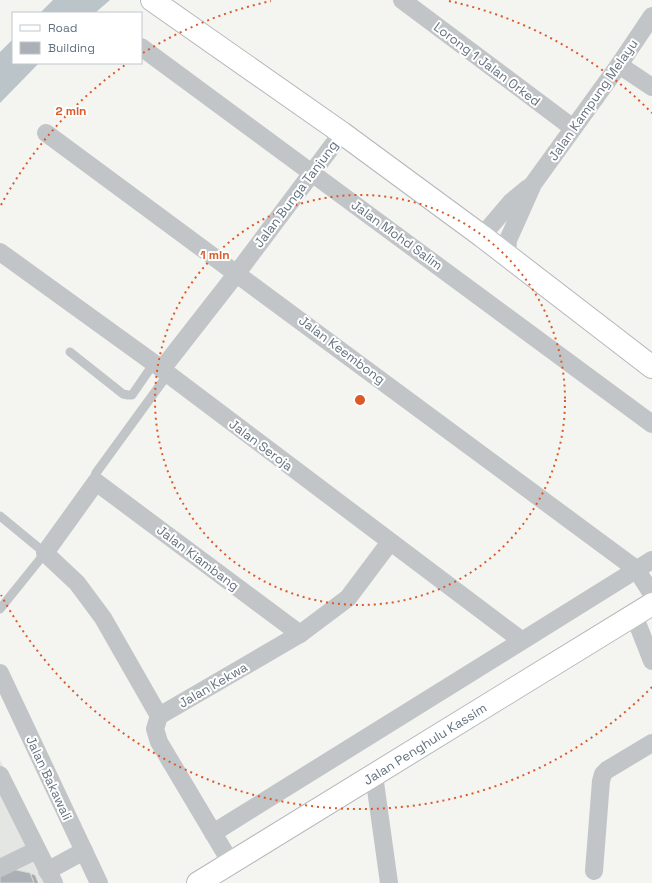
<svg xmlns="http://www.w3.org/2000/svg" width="652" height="883" viewBox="0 0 652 883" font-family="'Space Grotesk',sans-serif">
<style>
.built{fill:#e4e6e4}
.water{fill:#bac4c9}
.building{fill:#aab0b6;stroke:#d5d5d3;filter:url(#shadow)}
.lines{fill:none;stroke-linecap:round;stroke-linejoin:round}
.secondary-casing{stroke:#b4b8bc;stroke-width:24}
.lane{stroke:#c2c5c8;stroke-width:9}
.street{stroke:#c2c5c8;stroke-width:18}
.secondary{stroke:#fff;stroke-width:22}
.ring{fill:none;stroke:#dd5a28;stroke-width:2;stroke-dasharray:2 4}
.labels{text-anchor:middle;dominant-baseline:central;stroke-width:4;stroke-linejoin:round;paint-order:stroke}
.street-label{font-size:13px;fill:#647280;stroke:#fff}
.centre{fill:#dd5a28;stroke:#fff;stroke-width:2}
.ring-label{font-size:12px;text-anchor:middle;font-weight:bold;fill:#dd5a28;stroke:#fff;stroke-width:4;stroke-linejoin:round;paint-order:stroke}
</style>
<defs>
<filter id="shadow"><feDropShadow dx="4.5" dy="2.5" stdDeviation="0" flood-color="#0004"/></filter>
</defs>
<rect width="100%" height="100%" fill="#f4f4f0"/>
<!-- built -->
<polygon class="built" points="0,760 60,883 0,883"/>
<!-- water -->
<g class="water">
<polygon points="53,0 110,0 95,13 40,13"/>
<polygon points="13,39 13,63 39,63 0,103 0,52"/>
</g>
<!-- building -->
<polygon class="building" points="11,869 30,873 34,883 0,883 0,875"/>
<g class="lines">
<defs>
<g id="secondary">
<polyline points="152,0 342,133 482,236 652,367"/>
<polyline points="198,883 652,604"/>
</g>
</defs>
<!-- secondary casing -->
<use href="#secondary" class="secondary-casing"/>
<!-- lane -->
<g class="lane">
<polyline points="70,352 123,394 128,395 132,395 154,363"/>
<polyline points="96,482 94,478 96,473 168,374"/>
<polyline points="0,516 45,553 0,609"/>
</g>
<!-- street -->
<g class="street">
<polyline points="402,0 573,128"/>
<polyline points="141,47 652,424"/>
<polyline points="619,65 652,87"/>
<polyline points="46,133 636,569 652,594"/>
<polyline points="482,236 511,202 528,188"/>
<polyline points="0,252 162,369 168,374 521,640"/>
<polyline points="507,255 508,240 513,229 533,184 619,65 652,16"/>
<polyline points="162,369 237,273 342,133"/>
<polyline points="634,615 652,661"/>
<polyline points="0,673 99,883"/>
<polyline points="159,716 103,618 77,583 45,553 96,482 300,634"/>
<polyline points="0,775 54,883"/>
<polyline points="374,775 389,883"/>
<polyline points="213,833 652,560"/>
<polyline points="231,863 159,742 155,729 159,716 300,634 348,598 390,542"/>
<polyline points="0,868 37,850"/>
<polyline points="47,871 84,851"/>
<polyline points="594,871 601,781 603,774 607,770 652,743"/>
</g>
<!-- secondary -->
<use href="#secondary" class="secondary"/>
</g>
<!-- distance rings -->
<g class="ring">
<circle cx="360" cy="400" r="205"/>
<path d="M652 687A409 409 0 0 1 1 595M1 205A409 409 0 0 1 125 65M143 53A409 409 0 0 1 271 1M449 1A409 409 0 0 1 652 113"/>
</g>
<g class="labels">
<!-- street labels -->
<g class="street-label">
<text transform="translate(487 64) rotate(37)">Lorong 1 Jalan Orked</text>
<text transform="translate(593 100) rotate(-55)">Jalan Kampung Melayu</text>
<text transform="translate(296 194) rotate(-53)">Jalan Bunga Tanjung</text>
<text transform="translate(397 235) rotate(36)">Jalan Mohd Salim</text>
<text transform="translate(342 350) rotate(37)">Jalan Keembong</text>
<text transform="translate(261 445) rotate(37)">Jalan Seroja</text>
<text transform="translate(198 558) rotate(37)">Jalan Kiambang</text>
<text transform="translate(213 685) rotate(-30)">Jalan Kekwa</text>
<text transform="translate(425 744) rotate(-32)">Jalan Penghulu Kassim</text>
<text transform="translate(49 778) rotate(65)">Jalan Bakawali</text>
</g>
</g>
<circle cx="360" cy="400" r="6" class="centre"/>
<g class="ring-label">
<text x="71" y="115">2 min</text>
<text x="215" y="259">1 min</text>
</g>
<!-- legend -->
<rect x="12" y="12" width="130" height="52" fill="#ffffff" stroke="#c1c7cc"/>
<rect x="20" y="25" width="20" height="6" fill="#ffffff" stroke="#c1c7cc"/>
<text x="48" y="32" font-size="12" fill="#647280">Road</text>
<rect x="20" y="42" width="20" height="12" fill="#aab0b6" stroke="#c1c7cc"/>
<text x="48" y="52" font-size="12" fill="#647280">Building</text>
</svg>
